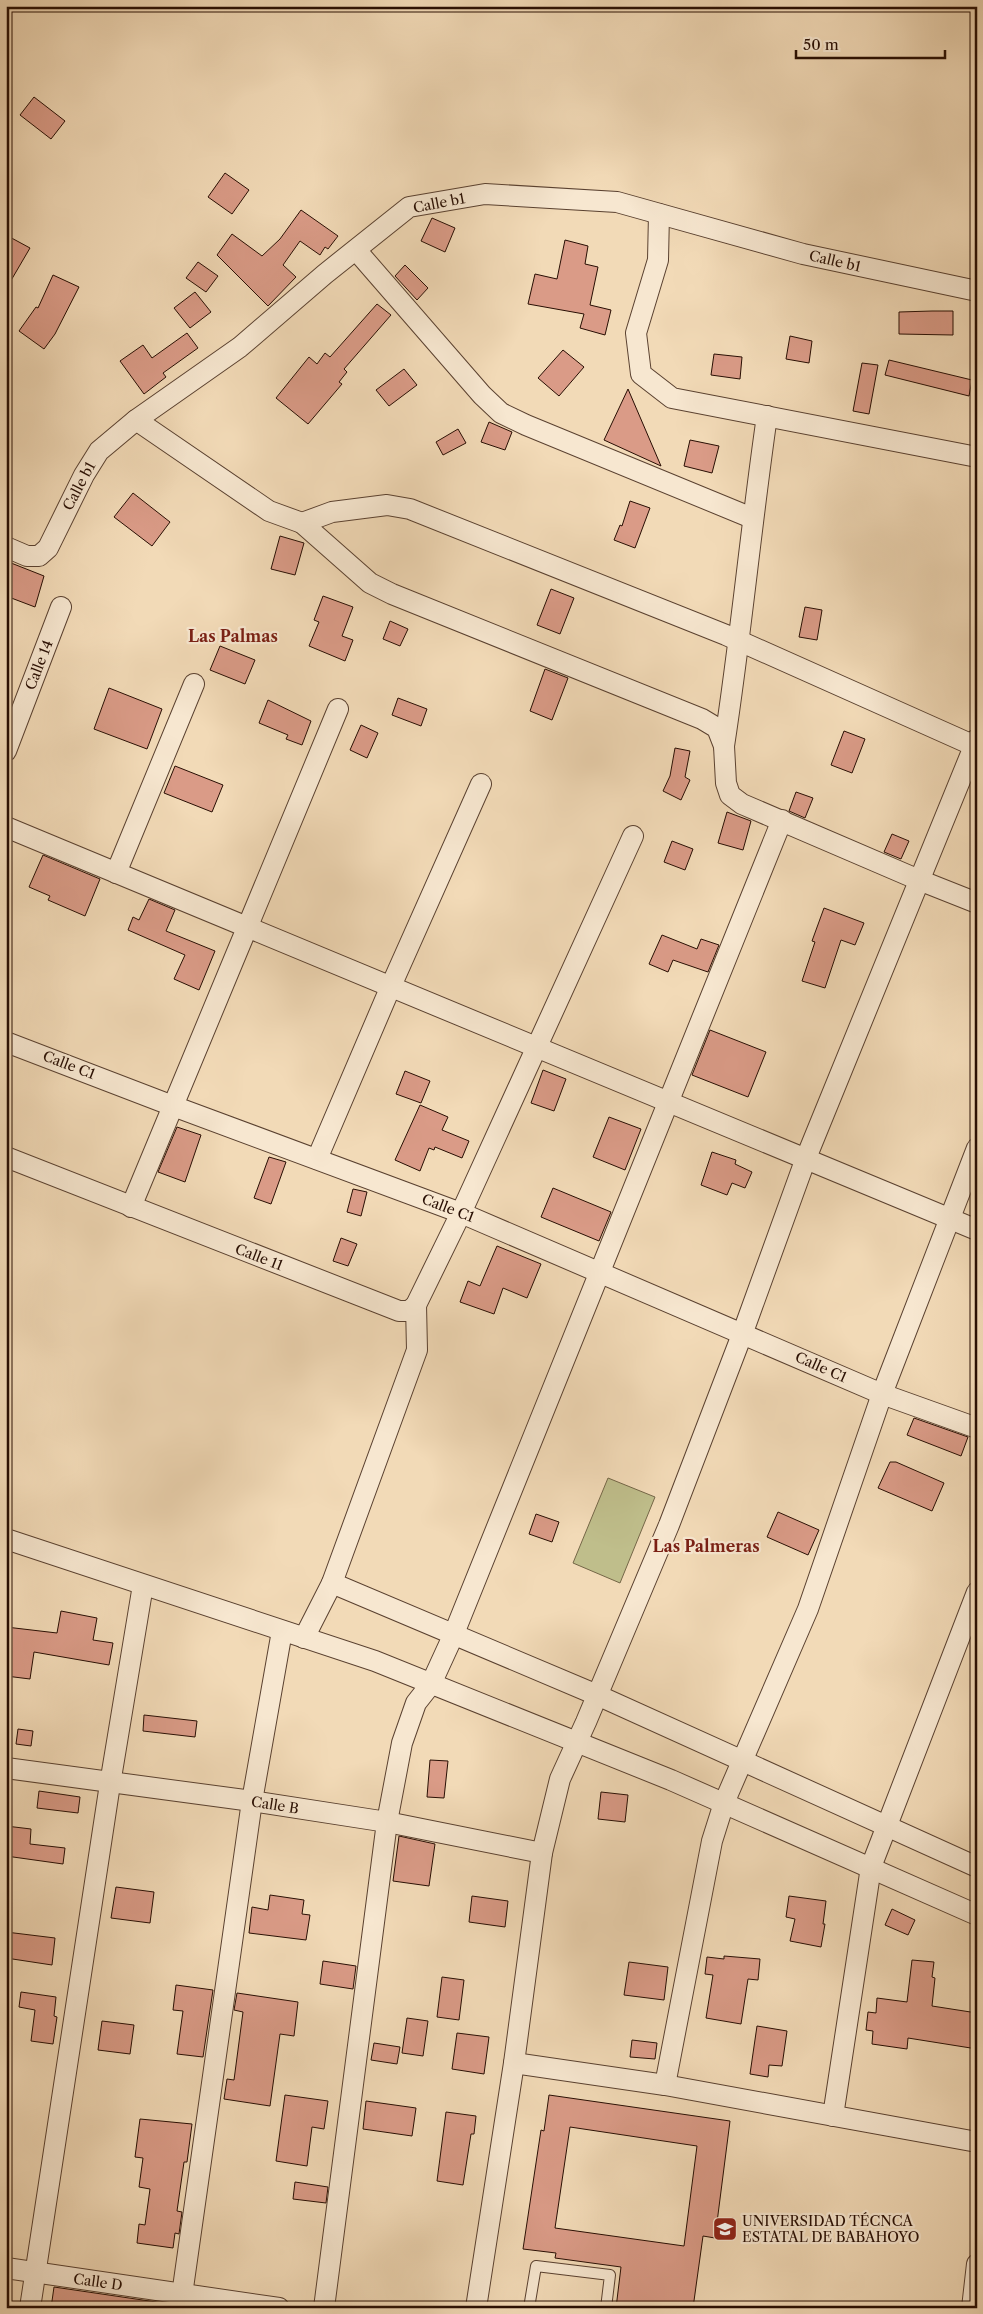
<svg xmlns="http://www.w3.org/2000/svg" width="983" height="2314" viewBox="0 0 983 2314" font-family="'Libre Caslon Text',serif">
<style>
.green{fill:#bfbe8b;stroke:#746647}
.building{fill:#da9b87;stroke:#280e03;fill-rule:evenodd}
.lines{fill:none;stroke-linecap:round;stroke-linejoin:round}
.service-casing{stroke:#5a4130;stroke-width:12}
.minor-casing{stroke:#5a4130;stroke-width:22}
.service{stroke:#f7e7d0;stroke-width:10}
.minor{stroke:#f7e7d0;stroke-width:20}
.labels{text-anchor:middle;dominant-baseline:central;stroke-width:4.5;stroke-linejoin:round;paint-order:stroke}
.street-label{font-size:14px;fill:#280e03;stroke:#f7e7d0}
.poi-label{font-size:14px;fill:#280e03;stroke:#f7e7d0;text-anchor:start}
.quarter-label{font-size:16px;font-weight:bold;fill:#7a1f14;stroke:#f7e7d0}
</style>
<rect width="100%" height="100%" fill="#f2dab7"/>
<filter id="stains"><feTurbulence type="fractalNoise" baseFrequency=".004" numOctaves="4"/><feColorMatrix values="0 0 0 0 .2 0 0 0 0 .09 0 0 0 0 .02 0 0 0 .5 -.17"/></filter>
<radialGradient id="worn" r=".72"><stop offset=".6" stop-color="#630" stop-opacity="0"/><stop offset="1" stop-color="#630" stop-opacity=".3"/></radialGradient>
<!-- green -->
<polygon class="green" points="608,1478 655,1497 620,1583 573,1563"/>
<!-- building -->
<g class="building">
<polygon points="34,97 65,121 51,139 20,115"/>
<polygon points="225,173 249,190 232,214 208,197"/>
<polygon points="301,210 338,236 328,249 325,247 320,255 300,241 283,265 296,277 268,306 217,255 232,234 262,256 280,239"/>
<polygon points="432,218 455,228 445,252 421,241"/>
<polygon points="6,235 30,248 6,289"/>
<polygon points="565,240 588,246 585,264 598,267 590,305 611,310 605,335 580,328 584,314 528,304 535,274 557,279"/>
<polygon points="198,262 218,276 206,292 186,278"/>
<polygon points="405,265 428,288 417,300 395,276"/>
<polygon points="53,275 79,287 55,334 44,349 19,331 36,307 38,308"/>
<polygon points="195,292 211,312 190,328 174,308"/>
<polygon points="377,304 391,315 344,369 347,372 339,382 342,384 308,424 276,398 309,357 317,364 325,353 330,357"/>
<polygon points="932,311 953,311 953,335 899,334 899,312"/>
<polygon points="187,333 198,348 163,373 166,377 144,394 120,361 143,345 152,358"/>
<polygon points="790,336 812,341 809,363 786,359"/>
<polygon points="563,350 584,367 559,396 538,378"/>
<polygon points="714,354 742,357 740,379 711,375"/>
<polygon points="889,360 972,380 969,396 885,375"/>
<polygon points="862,363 878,365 869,414 853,411"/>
<polygon points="404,369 417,385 389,406 376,390"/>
<polygon points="628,389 661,466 604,440"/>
<polygon points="489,422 512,432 505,450 481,442"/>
<polygon points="458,429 466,443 443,455 436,442"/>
<polygon points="690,440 719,446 712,473 684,466"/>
<polygon points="133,493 170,522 152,546 114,517"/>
<polygon points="630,501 650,508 635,548 614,540 620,525 622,526"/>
<polygon points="280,536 304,543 295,575 271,569"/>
<polygon points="6,561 44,576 35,607 6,596"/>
<polygon points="551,589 574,598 560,634 537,625"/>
<polygon points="323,596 353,607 342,636 353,640 345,661 309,646 319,622 314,620"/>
<polygon points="805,607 822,610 817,640 799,637"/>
<polygon points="390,621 408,629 400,646 383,639"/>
<polygon points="220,646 255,660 245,684 210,670"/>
<polygon points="545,669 568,678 552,720 530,711"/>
<polygon points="109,688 162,709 147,749 94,729"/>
<polygon points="398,698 427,709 421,726 392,715"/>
<polygon points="268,700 311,721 302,745 286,739 288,735 259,723"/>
<polygon points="361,725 378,733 367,758 350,750"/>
<polygon points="844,731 865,739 852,773 831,765"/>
<polygon points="675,748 690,751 685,777 690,780 681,800 663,791 670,776"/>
<polygon points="175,766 223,785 212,812 164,793"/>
<polygon points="796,792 813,798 805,818 789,811"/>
<polygon points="727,812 751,821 743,850 718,843"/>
<polygon points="892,834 909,841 901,859 884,852"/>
<polygon points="672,841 693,849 685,870 664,862"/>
<polygon points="43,855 100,879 85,916 48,900 50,896 29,887"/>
<polygon points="149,899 175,910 166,931 215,951 199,990 174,979 185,955 128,930 133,917 139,920"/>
<polygon points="824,908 864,923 855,945 841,940 825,988 802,981 815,942 812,941"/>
<polygon points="662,935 697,949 701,939 719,945 708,972 673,960 668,972 649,964"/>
<polygon points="710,1030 766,1052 748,1097 692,1075"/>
<polygon points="543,1070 566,1079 554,1111 531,1103"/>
<polygon points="405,1071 430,1081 421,1103 396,1094"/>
<polygon points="420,1105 448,1117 442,1130 469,1141 462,1158 435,1147 434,1150 429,1148 420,1171 395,1160"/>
<polygon points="609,1117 641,1129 625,1170 593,1157"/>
<polygon points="177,1127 201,1135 185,1182 158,1172"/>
<polygon points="712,1152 736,1160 735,1164 752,1172 745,1188 732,1183 727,1195 701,1185"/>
<polygon points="269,1157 286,1162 271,1204 254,1198"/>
<polygon points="553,1188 611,1212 599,1241 541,1217"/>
<polygon points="353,1189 367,1192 361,1216 347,1212"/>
<polygon points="341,1238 357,1244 348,1266 333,1261"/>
<polygon points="497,1246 541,1264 527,1298 503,1288 494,1314 460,1302 468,1281 480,1286"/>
<polygon points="914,1418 968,1437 961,1456 907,1435"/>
<polygon points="890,1462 896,1462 944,1483 932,1511 878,1488"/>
<polygon points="778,1512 819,1530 808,1555 767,1537"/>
<polygon points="536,1514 559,1522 552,1542 529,1534"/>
<polygon points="61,1611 97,1618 93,1640 113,1643 109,1665 34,1652 30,1679 6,1676 6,1627 57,1633"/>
<polygon points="144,1715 197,1721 195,1737 143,1731"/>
<polygon points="18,1729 33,1731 31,1746 16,1744"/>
<polygon points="430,1760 448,1761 444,1798 427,1797"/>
<polygon points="39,1791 80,1797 78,1813 37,1808"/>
<polygon points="601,1792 628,1795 625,1822 598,1819"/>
<polygon points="6,1826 31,1829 30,1844 65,1848 63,1864 6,1856"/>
<polygon points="399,1836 435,1844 429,1886 393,1881"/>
<polygon points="116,1887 154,1892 150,1923 111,1918"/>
<polygon points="270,1895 304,1900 302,1914 310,1915 306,1940 249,1933 252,1907 268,1910"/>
<polygon points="472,1896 508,1901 505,1927 469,1922"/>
<polygon points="789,1896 826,1901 823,1924 825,1924 821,1947 790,1941 795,1919 786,1917"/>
<polygon points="892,1909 915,1920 908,1935 885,1925"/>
<polygon points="6,1932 55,1938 52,1965 6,1958"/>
<polygon points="724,1956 760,1959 758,1980 748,1979 741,2024 706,2018 713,1975 705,1974 707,1957 724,1959"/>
<polygon points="912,1960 934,1962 932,1977 935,1978 932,2006 977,2013 977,2049 908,2038 907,2049 872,2044 873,2031 866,2030 868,2012 876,2013 877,1998 907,2002"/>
<polygon points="323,1961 356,1966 353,1989 320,1984"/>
<polygon points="629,1962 668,1967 664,2000 624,1995"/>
<polygon points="442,1977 464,1980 459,2020 437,2017"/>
<polygon points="176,1985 213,1990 203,2057 177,2054 183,2011 173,2010"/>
<polygon points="21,1992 56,1997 54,2016 57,2017 53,2044 31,2041 35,2010 19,2007"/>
<polygon points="237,1993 298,2002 294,2036 280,2034 270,2106 224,2099 227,2079 234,2080 243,2012 234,2010"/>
<polygon points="407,2018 428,2021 423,2056 402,2053"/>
<polygon points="102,2021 134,2025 130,2054 98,2050"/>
<polygon points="757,2026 787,2031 782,2066 769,2065 768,2077 750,2074"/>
<polygon points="457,2033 489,2037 484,2074 452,2069"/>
<polygon points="632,2040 657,2043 655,2059 630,2057"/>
<polygon points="374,2043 400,2047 397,2064 371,2060"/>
<polygon points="285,2095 328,2101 324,2129 312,2127 307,2166 276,2161"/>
<path d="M549,2095L730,2121L715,2238L703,2236L693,2308H616L621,2267L555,2258L556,2253L523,2249L541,2130L544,2131ZM570,2127L697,2146L684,2246L555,2228Z"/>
<polygon points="366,2101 416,2108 412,2136 363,2129"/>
<polygon points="446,2112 476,2116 474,2134 471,2134 463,2185 437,2181"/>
<polygon points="140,2119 192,2124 187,2162 184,2162 177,2211 182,2212 179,2234 175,2233 173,2248 137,2243 139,2224 145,2225 150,2189 139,2187 143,2158 135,2157"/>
<polygon points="295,2182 328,2187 326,2203 293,2199"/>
<polygon points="54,2287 163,2303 162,2308 51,2308"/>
</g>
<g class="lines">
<defs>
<polyline id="service" points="529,2308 536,2266 610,2275 606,2308"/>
<g id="minor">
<polyline points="659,214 658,260 636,333 641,374 672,398 977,457"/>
<polyline points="356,250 482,395 501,413 526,425 752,518"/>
<polyline points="136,420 269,511 302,523 332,512 387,505 410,509 726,635 977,747"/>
<polyline points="302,523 370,583 392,594 702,719 717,728 724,746 726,783 730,795 742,804 919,880 977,903"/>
<polyline points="6,547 27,556 39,556 48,548 84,475 99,451 136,420 240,347 325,274 409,207 485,194 617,202 803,254 977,291"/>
<path d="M724,746C741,636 751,526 767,416"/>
<polyline points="6,751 61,607"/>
<polyline points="6,827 977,1230"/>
<polyline points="116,873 194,684"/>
<polyline points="6,1042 173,1106 461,1213 882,1394 977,1428"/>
<polyline points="6,1157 399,1311 409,1311 416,1305 461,1213 633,836"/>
<polyline points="317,1159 391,986 481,784"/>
<polyline points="131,1207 338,709"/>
<polyline points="416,1305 417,1350 332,1583 597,1695 977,1867"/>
<polyline points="6,1539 375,1661 671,1780 977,1915"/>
<polyline points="304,1638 332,1583"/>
<polyline points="6,1768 252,1801 387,1822 542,1853"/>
<polyline points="514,2063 665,2085 977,2142"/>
<polyline points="665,2085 712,1841 724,1803 808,1609 882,1394 977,1148"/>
<polyline points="833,2116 871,1867 977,1592"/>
<polyline points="6,2268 279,2308"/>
<polyline points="182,2295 252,1801 282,1631"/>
<polyline points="30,2308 110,1784 143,1585"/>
<polyline points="324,2308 387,1822 402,1743 416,1703 431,1684 453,1636 782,820"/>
<polyline points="476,2308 514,2063 542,1853 560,1779 586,1722 669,1525 743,1332 806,1158 977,739"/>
<polyline points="972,2308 977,2264"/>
</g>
</defs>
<!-- service casing -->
<use href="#service" class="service-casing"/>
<!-- minor casing -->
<use href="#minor" class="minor-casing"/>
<!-- service -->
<use href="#service" class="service"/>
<!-- minor -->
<use href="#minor" class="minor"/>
</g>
<!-- icons -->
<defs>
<symbol id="university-square" viewBox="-11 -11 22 22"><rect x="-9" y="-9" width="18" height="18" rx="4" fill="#8f2418" stroke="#f7e7d0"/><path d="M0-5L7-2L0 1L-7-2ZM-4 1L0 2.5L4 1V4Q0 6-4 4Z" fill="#fff"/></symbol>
</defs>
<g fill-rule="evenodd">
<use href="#university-square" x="711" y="2215" width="28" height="28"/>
</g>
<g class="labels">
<!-- street labels -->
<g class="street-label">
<text transform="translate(439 203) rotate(-11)">Calle b1</text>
<text transform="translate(835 261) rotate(13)">Calle b1</text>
<text transform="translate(79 486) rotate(-62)">Calle b1</text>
<text transform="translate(39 665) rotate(-69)">Calle 14</text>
<text transform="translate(69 1065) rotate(21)">Calle C1</text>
<text transform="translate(448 1208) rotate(21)">Calle C1</text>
<text transform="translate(259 1257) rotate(21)">Calle 11</text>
<text transform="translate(821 1367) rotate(24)">Calle C1</text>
<text transform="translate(275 1805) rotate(9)">Calle B</text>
<text transform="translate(98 2282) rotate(8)">Calle D</text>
</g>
<!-- poi labels -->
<g class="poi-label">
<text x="742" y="2221">UNIVERSIDAD TÉCNCA<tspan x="742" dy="16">ESTATAL DE BABAHOYO</tspan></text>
</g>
<!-- quarter labels -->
<g class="quarter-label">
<text x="233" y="636">Las Palmas</text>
<text x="706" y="1546">Las Palmeras</text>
</g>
</g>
<!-- margin -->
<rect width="983" height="2314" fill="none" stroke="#f2dab7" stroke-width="25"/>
<rect x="8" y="8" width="968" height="2299" fill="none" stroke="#280e03" stroke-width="2.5"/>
<rect x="12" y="12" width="958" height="2289" fill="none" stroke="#280e03"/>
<!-- scale -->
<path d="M796 50v8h149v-8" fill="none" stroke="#280e03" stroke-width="2.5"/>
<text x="803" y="50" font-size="15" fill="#280e03" stroke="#f7e7d0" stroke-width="4" paint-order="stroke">50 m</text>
<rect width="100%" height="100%" filter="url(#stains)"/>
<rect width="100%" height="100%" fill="url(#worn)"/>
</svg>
